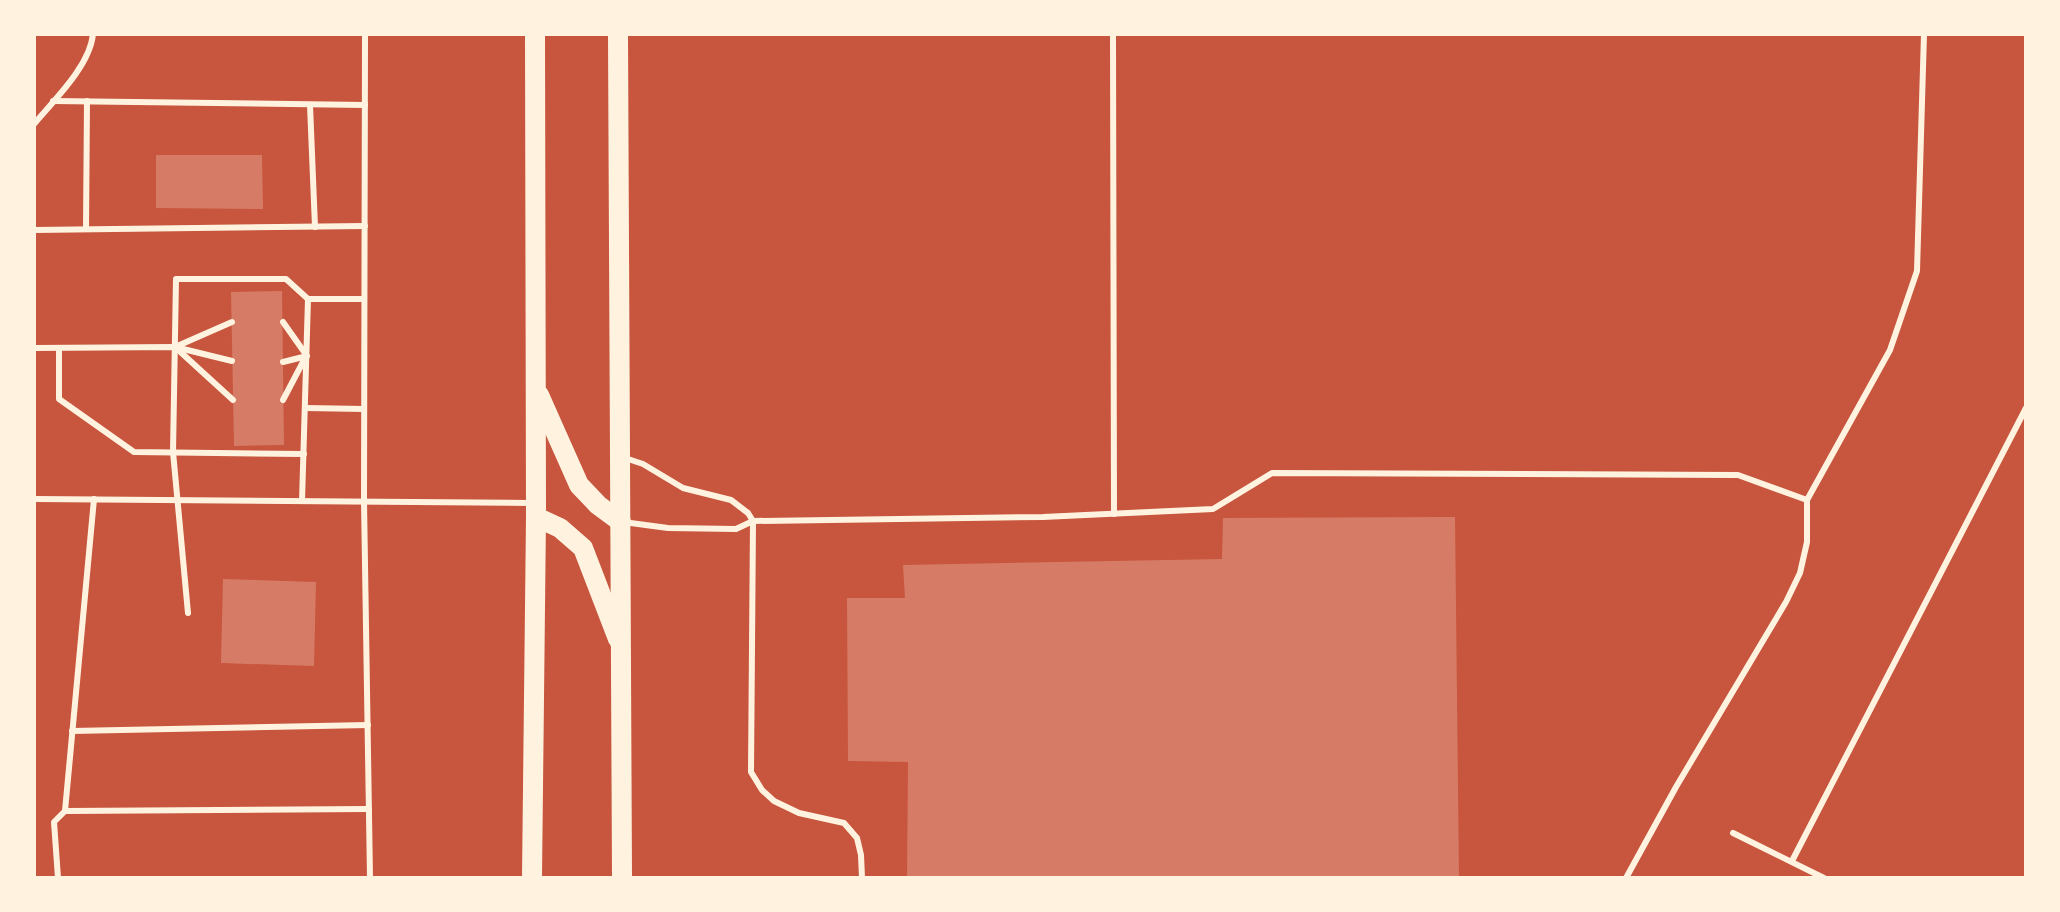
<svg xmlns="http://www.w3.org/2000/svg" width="2060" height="912" viewBox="0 0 2060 912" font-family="'DM Sans',sans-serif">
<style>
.building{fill:#d67c66}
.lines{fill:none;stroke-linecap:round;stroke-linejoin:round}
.service{stroke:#fff3e0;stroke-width:6}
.primary{stroke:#fff3e0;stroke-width:20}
</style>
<rect width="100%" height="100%" fill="#c8553d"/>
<!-- building -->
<g class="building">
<polygon points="156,155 262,155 263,209 156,208"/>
<polygon points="282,291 284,445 234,446 231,292"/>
<polygon points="1455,517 1459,878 907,878 908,762 848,761 847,598 905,598 903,565 1222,559 1223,518"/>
<polygon points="223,579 316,582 314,666 221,663"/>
</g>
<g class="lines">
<!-- service -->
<g class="service">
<polyline points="365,34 364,501 370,878"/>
<polyline points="1113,34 1114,514"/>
<polyline points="53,101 365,105"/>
<polyline points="310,105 315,227"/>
<path d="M34,124C54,100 90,66 93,34"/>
<polyline points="86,229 87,101"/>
<polyline points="34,230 365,226"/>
<polyline points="232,322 175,347 232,361"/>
<polyline points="283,322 307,356 283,362"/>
<polyline points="34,348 175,347 233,400"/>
<polyline points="59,348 59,399 134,452 304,454"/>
<polyline points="283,400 304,360"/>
<polyline points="305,408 364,409"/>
<polyline points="622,457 643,464 683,488 731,500 748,513 753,521 751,772 762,790 774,801 799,813 844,823 857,838 861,855 862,878"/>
<polyline points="34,499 530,503"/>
<polyline points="302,501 308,299"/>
<polyline points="623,522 668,528 736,529 753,521 1043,517 1213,509 1272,473 1738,475 1807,500"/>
<polyline points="188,613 173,452 176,279 286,279 308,299 364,299"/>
<polyline points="72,731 368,725"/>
<polyline points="65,811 94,499"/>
<polyline points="1733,833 1824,878"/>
<polyline points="1792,861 2026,408"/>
<polyline points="58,878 54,822 65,811 369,809"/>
<polyline points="1626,878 1676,787 1786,602 1800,573 1807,542 1807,500 1890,350 1917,271 1924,34"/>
</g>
<!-- primary -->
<g class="primary">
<polyline points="618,34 622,878"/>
<polyline points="539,395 579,485 598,505 621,522"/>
<polyline points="536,517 560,528 583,548 618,639"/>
<polyline points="532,878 536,517 535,34"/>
</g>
</g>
<!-- border -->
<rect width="2060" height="912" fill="none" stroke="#fff3e0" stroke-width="72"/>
</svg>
